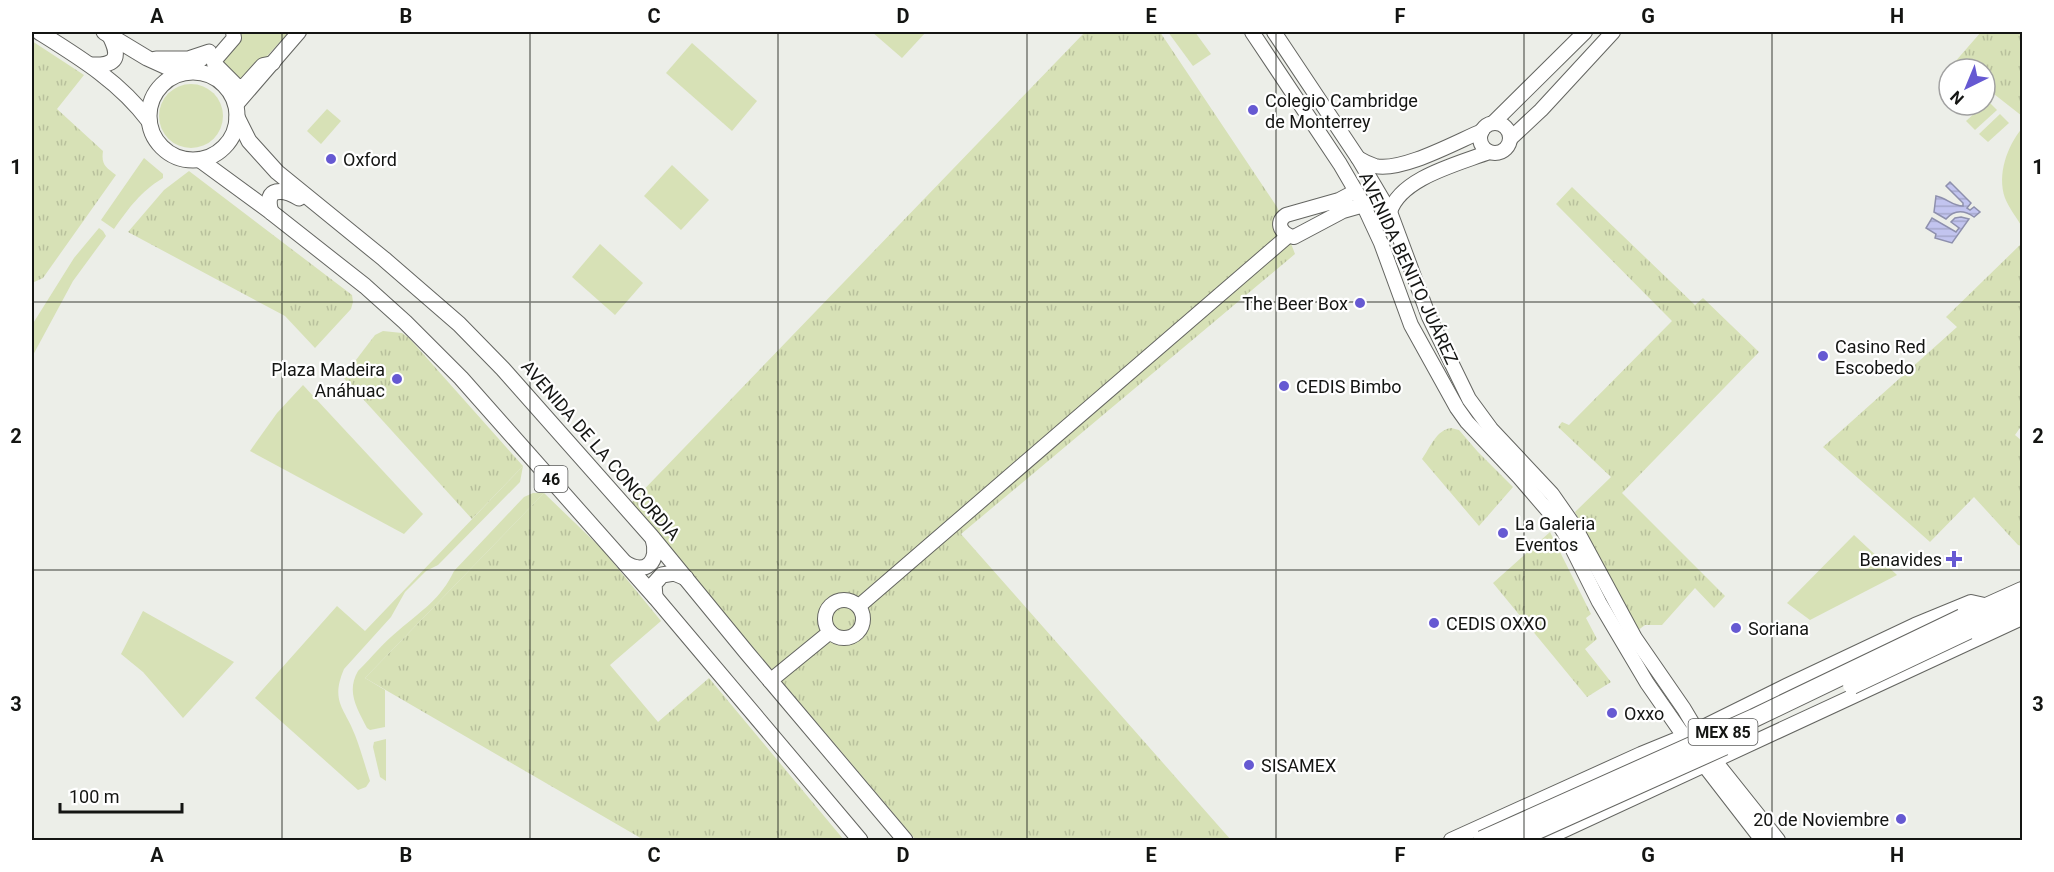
<svg xmlns="http://www.w3.org/2000/svg" width="2054" height="872" viewBox="0 0 2054 872" font-family="Roboto,sans-serif">
<style>
.grass{fill:url(#grass-tufts)}
.park{fill:#d7e1b6}
.water{fill:url(#water-rules);stroke:#8e90ad;stroke-width:1.5}
.lines{fill:none;stroke-linecap:round;stroke-linejoin:round}
.secondary-casing{stroke:#646561;stroke-width:16}
.primary-casing{stroke:#646561;stroke-width:17}
.highway-casing{stroke:#646561;stroke-width:20}
.secondary{stroke:#fff;stroke-width:14}
.primary{stroke:#fff;stroke-width:15}
.highway{stroke:#fff;stroke-width:18}
.highway-bridge-casing{stroke:#646561;stroke-width:20;stroke-linecap:butt}
.highway-bridge{stroke:#fff;stroke-width:18}
.grid{fill:none;stroke:#141513;stroke-width:1.5;stroke-opacity:0.55}
.poi-dot{fill:#6659d2;stroke:#fff;stroke-width:2}
.labels{text-anchor:middle;dominant-baseline:central;stroke-width:4.5;stroke-linejoin:round;paint-order:stroke}
.shield{fill:#fff;stroke:#5a5b5a;stroke-width:1.5}
.shield-label{font-size:16px;font-weight:bold;fill:#141513}
.poi-label{font-size:18px;fill:#141513;stroke:#fff;text-anchor:start}
.street-label{font-size:18px;fill:#141513;stroke:#fff}
.neatline{fill:none;stroke:#141513;stroke-width:2}
.grid-label{font-size:20px;text-anchor:middle;font-weight:bold;fill:#141513}
</style>
<defs>
<pattern id="grass-tufts" width="24" height="20" patternUnits="userSpaceOnUse" patternTransform="scale(1.5)"><rect width="24" height="20" fill="#d7e1b6"/><path d="M3 7l-1-3M5 7V3M7 7l1-3M15 17l-1-3M17 17v-4M19 17l1-3" fill="none" stroke="#b8c09c"/></pattern>
<pattern id="water-rules" width="6" height="5" patternUnits="userSpaceOnUse" patternTransform="scale(1.5)"><rect width="6" height="5" fill="#c2c4ef"/><path d="M0 2.5h6" fill="none" stroke="#a6a8cc"/></pattern>
</defs>
<rect width="100%" height="100%" fill="#eceee8"/>
<!-- grass -->
<g class="grass">
<polygon points="1085,32 1160,32 1277,207 1295,254 961,534 1231,840 916,840 631,503"/>
<polygon points="1981,32 2022,32 2022,116 1985,87 1985,69 1961,69 1954,63"/>
<path d="M32,41L84,75L57,109L103,151C101,165 106,167 116,175L43,278L32,283Z"/>
<polygon points="189,171 352,295 353,302 351,309 315,348 285,316 128,232 164,190"/>
<polygon points="1572,187 1695,305 1703,298 1759,352 1622,493 1725,596 1714,608 1695,588 1662,625 1645,625 1637,631 1575,512 1611,477 1558,427 1562,422 1569,425 1672,321 1556,204"/>
<polygon points="2022,243 2022,425 2015,435 2022,441 2022,546 2018,545 1974,497 1930,542 1823,447 1957,327 1946,317"/>
<polygon points="383,331 402,333 409,338 523,466 472,519 343,377 375,335"/>
<path d="M1451,428L1459,430L1478,452L1513,487L1479,526L1422,459C1430,448 1436,430 1451,428Z"/>
<polygon points="544,493 602,549 661,621 610,665 658,722 709,678 844,840 644,840 365,678"/>
<polygon points="1550,532 1591,614 1586,618 1597,639 1585,649 1611,682 1587,697 1493,583"/>
</g>
<!-- park -->
<g class="park">
<polygon points="242,32 289,32 240,86 216,63"/>
<polygon points="872,32 926,32 902,58"/>
<polygon points="1168,32 1195,32 1211,54 1193,66"/>
<polygon points="692,43 757,101 732,131 666,73"/>
<circle cx="191" cy="116" r="32"/>
<polygon points="1988,101 1997,110 1975,130 1966,121"/>
<polygon points="327,109 341,121 321,144 307,131"/>
<polygon points="2000,114 2009,123 1988,142 1979,134"/>
<path d="M2022,128V227C2017,218 2009,208 2005,198C1997,174 2007,147 2022,128Z"/>
<path d="M144,158L163,174V178C140,192 129,208 114,229L101,220Z"/>
<polygon points="672,165 709,200 681,230 644,196"/>
<polygon points="99,228 103,231 106,236 73,281 32,357 32,325 74,258"/>
<polygon points="600,244 643,283 615,315 572,277"/>
<polygon points="303,385 423,514 404,534 250,451 277,413"/>
<path d="M523,466L520,482L438,565L426,571L405,592L391,617L344,669C330,702 345,708 355,735C361,750 365,766 370,781L366,787L358,790L255,698L337,606L365,631Z"/>
<path d="M533,493H544L365,678L385,690V727L370,730L367,728C357,708 346,692 358,671C372,657 384,642 399,630C421,611 441,599 454,571L524,497Z"/>
<polygon points="1854,535 1897,575 1810,620 1787,603"/>
<polygon points="143,611 234,662 183,718 143,672 121,654"/>
<polygon points="386,739 386,781 380,777 373,747 374,742"/>
</g>
<!-- water -->
<g class="water">
<path d="M1950,182L1971,203L1967,208L1970,210L1974,207L1980,212L1974,217C1964,210 1954,210 1946,219L1934,212L1936,196C1947,198 1952,206 1963,206V203L1946,186Z"/>
<polygon points="1961,217 1969,219 1952,243 1935,238 1936,234 1926,228 1932,218 1956,232 1959,228 1951,222 1955,218"/>
</g>
<g class="lines">
<defs>
<g id="secondary">
<polyline points="233,32 234,38 215,60 214,63 237,86 244,86 263,65 273,63"/>
<polyline points="1252,32 1340,164 1361,200 1381,243 1411,325 1457,408 1467,422 1519,477 1556,520 1565,534 1599,602 1647,683 1704,765 1762,840"/>
<polyline points="1274,32 1358,158 1390,212 1429,317 1469,399 1491,429 1552,494 1575,527 1635,638 1684,709 1715,761 1778,840"/>
<polyline points="188,71 208,53"/>
<polyline points="236,105 299,32"/>
<circle cx="1495" cy="138" r="15"/>
<polyline points="1493,123 1585,32"/>
<polyline points="1510,139 1541,110 1613,32"/>
<path d="M1358,158C1363,161 1369,164 1375,166C1402,172 1456,142 1482,131"/>
<path d="M1356,191L1339,200L1286,215C1274,223 1282,235 1294,237L1343,211L1364,205"/>
<path d="M1390,212C1400,178 1458,164 1489,152"/>
<circle cx="844" cy="619" r="19"/>
<polyline points="859,606 1288,236"/>
<polyline points="770,681 830,632"/>
<polyline points="1451,840 1641,754 1685,736 1786,686 1915,625 1971,602 1989,606"/>
<polyline points="1543,840 2022,618"/>
</g>
<g id="primary">
<path d="M39,32C79,57 120,82 149,121"/>
<polyline points="104,32 147,58 180,73"/>
<polyline points="156,59 188,59 209,52"/>
<path d="M91,65C116,66 121,58 110,36"/>
<circle cx="193" cy="116" r="44"/>
<polyline points="237,117 249,141 277,172 384,259 459,324 503,369 651,536 747,653 905,840"/>
<polyline points="200,160 271,212 365,286 405,322 461,378 655,597 860,840"/>
<path d="M271,212C263,186 284,189 299,198"/>
<path d="M625,563C646,576 660,561 653,539"/>
<polyline points="655,597 654,584 662,575 674,573 686,578"/>
</g>
<g id="highway">
<polyline points="1962,618 2022,591"/>
<polyline points="1968,630 2022,605"/>
</g>
</defs>
<!-- secondary casing -->
<use href="#secondary" class="secondary-casing"/>
<!-- primary casing -->
<use href="#primary" class="primary-casing"/>
<!-- highway casing -->
<use href="#highway" class="highway-casing"/>
<!-- secondary -->
<use href="#secondary" class="secondary"/>
<!-- primary -->
<use href="#primary" class="primary"/>
<!-- highway -->
<use href="#highway" class="highway"/>
<defs>
<g id="highway-bridge">
<polyline points="1852,685 1968,630"/>
<polyline points="1482,840 1754,718 1962,618"/>
<polyline points="1515,840 1724,746"/>
</g>
</defs>
<!-- highway-bridge casing -->
<use href="#highway-bridge" class="highway-bridge-casing"/>
<!-- highway-bridge -->
<use href="#highway-bridge" class="highway-bridge"/>
</g>
<!-- grid -->
<path class="grid" d="M282,32V840M530,32V840M778,32V840M1027,32V840M1276,32V840M1524,32V840M1772,32V840M32,302H2022M32,570H2022"/>
<!-- markers -->
<g class="poi-dot">
<circle cx="1253" cy="110" r="6"/>
<circle cx="331" cy="159" r="6"/>
<circle cx="1360" cy="303" r="6"/>
<circle cx="1823" cy="356" r="6"/>
<circle cx="397" cy="379" r="6"/>
<circle cx="1284" cy="386" r="6"/>
<circle cx="1503" cy="533" r="6"/>
<path d="M1951 550h6v6h6v6h-6v6h-6v-6h-6v-6h6z"/>
<circle cx="1434" cy="623" r="6"/>
<circle cx="1736" cy="628" r="6"/>
<circle cx="1612" cy="713" r="6"/>
<circle cx="1249" cy="765" r="6"/>
<circle cx="1901" cy="819" r="6"/>
</g>
<g class="labels">
<!-- shield labels -->
<g class="shield">
<rect x="534.5" y="466" width="33" height="26" rx="4.5"/>
<rect x="1688.5" y="719" width="69" height="26" rx="4.5"/>
</g>
<g class="shield-label">
<text x="551" y="479">46</text>
<text x="1723" y="732">MEX 85</text>
</g>
<!-- poi labels -->
<g class="poi-label">
<text x="1265" y="100">Colegio Cambridge<tspan x="1265" dy="21">de Monterrey</tspan></text>
<text x="343" y="159">Oxford</text>
<text x="1348" y="303" text-anchor="end">The Beer Box</text>
<text x="1835" y="346">Casino Red<tspan x="1835" dy="21">Escobedo</tspan></text>
<text x="385" y="369" text-anchor="end">Plaza Madeira<tspan x="385" dy="21">Anáhuac</tspan></text>
<text x="1296" y="386">CEDIS Bimbo</text>
<text x="1515" y="523">La Galeria<tspan x="1515" dy="21">Eventos</tspan></text>
<text x="1942" y="559" text-anchor="end">Benavides</text>
<text x="1446" y="623">CEDIS OXXO</text>
<text x="1748" y="628">Soriana</text>
<text x="1624" y="713">Oxxo</text>
<text x="1261" y="765">SISAMEX</text>
<text x="1889" y="819" text-anchor="end">20 de Noviembre</text>
</g>
<!-- street labels -->
<g class="street-label">
<text transform="translate(1409 268) rotate(65)">AVENIDA BENITO JUÁREZ</text>
<text transform="translate(601 450) rotate(49)">AVENIDA DE LA CONCORDIA</text>
</g>
</g>
<!-- border -->
<rect width="2054" height="872" fill="none" stroke="#ffffff" stroke-width="66"/>
<!-- north arrow -->
<g transform="translate(1967 87) rotate(223)"><circle r="28" fill="#ffffff" stroke="#a1a1a1" stroke-width="1.5"/>
<path d="M0-4.5L10 22L0 15L-10 22Z" fill="#6659d2"/>
<text y="-9" font-size="16" font-weight="bold" text-anchor="middle" fill="#141513">N</text>
</g>
<!-- scale -->
<path d="M60 803v9h122v-9" fill="none" stroke="#141513" stroke-width="3"/>
<text x="69" y="803" font-size="18" fill="#141513" stroke="#ffffff" stroke-width="4.5" paint-order="stroke">100 m</text>
<rect x="33" y="33" width="1988" height="806" class="neatline"/>
<g class="grid-label">
<text x="157" y="23">A</text>
<text x="406" y="23">B</text>
<text x="654" y="23">C</text>
<text x="903" y="23">D</text>
<text x="1151" y="23">E</text>
<text x="1400" y="23">F</text>
<text x="1648" y="23">G</text>
<text x="1897" y="23">H</text>
<text x="16" y="174">1</text>
<text x="2038" y="174">1</text>
<text x="16" y="443">2</text>
<text x="2038" y="443">2</text>
<text x="16" y="711">3</text>
<text x="2038" y="711">3</text>
<text x="157" y="862">A</text>
<text x="406" y="862">B</text>
<text x="654" y="862">C</text>
<text x="903" y="862">D</text>
<text x="1151" y="862">E</text>
<text x="1400" y="862">F</text>
<text x="1648" y="862">G</text>
<text x="1897" y="862">H</text>
</g>
</svg>
